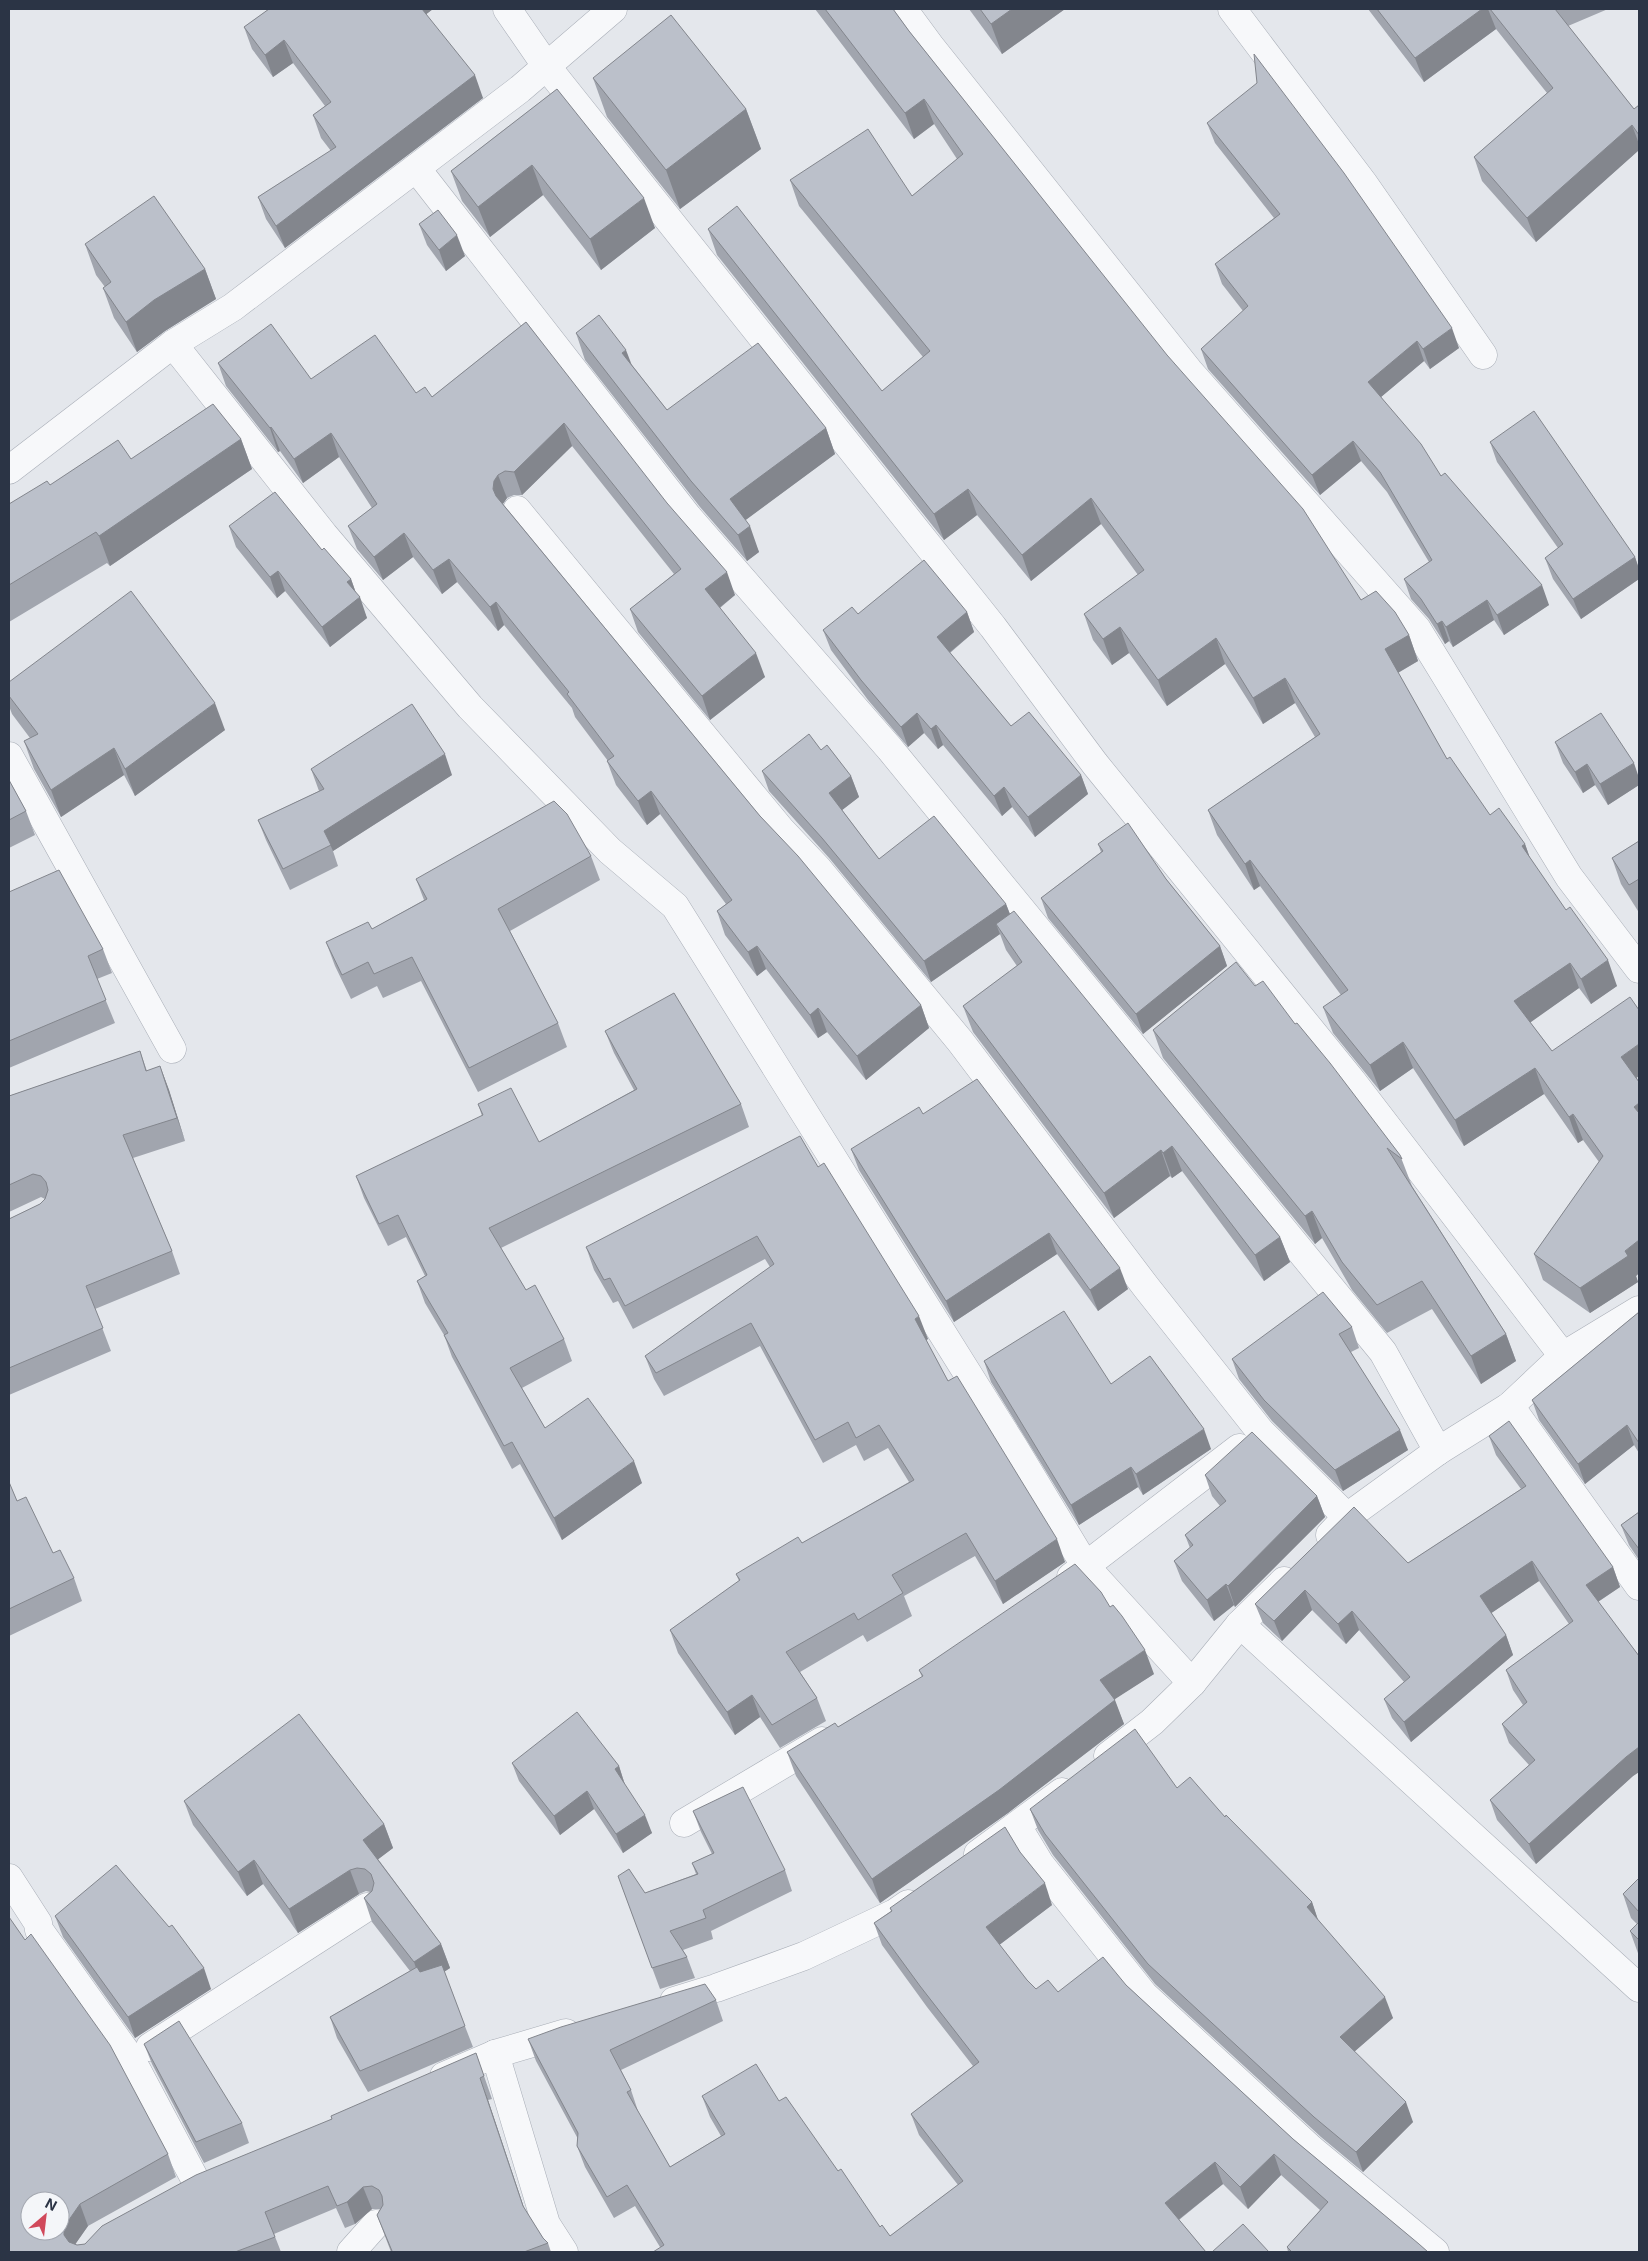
<svg xmlns="http://www.w3.org/2000/svg" width="1648" height="2261" viewBox="0 0 1648 2261" font-family="Inter,sans-serif">
<style>
.lines{fill:none;stroke-linecap:round;stroke-linejoin:round}
.minor-casing{stroke:#a9aeb7;stroke-width:29}
.minor{stroke:#f7f8fa;stroke-width:28}
.wall{fill:#a1a5ae}
.shaded-wall{fill:#83868d}
.building{fill:#bbc0ca;stroke:#83868d;fill-rule:evenodd}
</style>
<rect width="100%" height="100%" fill="#e4e7ec"/>
<g class="lines">
<defs>
<g id="minor">
<polyline points="507,9 547,67 993,627 1095,764 1352,1081 1563,1356"/>
<polyline points="903,9 931,47 1189,371 1417,629 1569,877 1639,969"/>
<polyline points="1232,9 1364,184 1483,355"/>
<polyline points="416,168 688,517 890,749 1383,1352 1438,1451"/>
<polyline points="173,344 324,535 470,707 610,851 675,906 1013,1446 1086,1567 1192,1683"/>
<polyline points="9,470 173,344 233,307 520,89 613,9"/>
<polyline points="517,510 781,830 818,869 960,1041 1146,1287 1260,1431 1347,1517"/>
<polyline points="9,756 172,1049"/>
<polyline points="1510,1406 1639,1586"/>
<polyline points="1330,1535 1347,1517 1438,1451 1510,1406 1563,1356 1639,1310"/>
<polyline points="1071,1577 1239,1448"/>
<polyline points="1240,1624 1639,1988"/>
<polyline points="1108,1756 1152,1722 1192,1683 1240,1624 1284,1581"/>
<polyline points="684,1823 822,1741"/>
<polyline points="1017,1826 1040,1864 1144,1995 1311,2149 1435,2252"/>
<polyline points="978,1854 1062,1792"/>
<polyline points="9,1878 38,1923 39,1930 131,2059 197,2183"/>
<polyline points="674,2001 716,1988 804,1956 895,1913 908,1904"/>
<polyline points="150,2047 367,1907"/>
<polyline points="495,2054 546,2224 564,2252"/>
<polyline points="444,2076 495,2054 566,2033"/>
<polyline points="351,2252 376,2224"/>
</g>
</defs>
<!-- minor casing -->
<use href="#minor" class="minor-casing"/>
<!-- minor -->
<use href="#minor" class="minor"/>
</g>
<!-- wall -->
<g class="wall">
<polygon points="269,9 433,9 426,14 483,98 285,248 266,219 258,197 331,151 321,138 313,115 325,106 293,63 273,77 252,49 244,27"/>
<polygon points="815,9 893,9 909,31 1361,600 1409,635 1418,661 1398,673 1447,759 1490,815 1525,844 1530,858 1617,986 1591,1004 1579,988 1530,1022 1552,1051 1637,1078 1639,1082 1639,1273 1636,1276 1638,1282 1590,1313 1543,1280 1534,1254 1599,1162 1583,1140 1578,1143 1544,1094 1464,1146 1413,1068 1380,1091 1333,1033 1323,1007 1341,995 1260,886 1254,890 1217,835 1208,810 1315,737 1295,703 1263,724 1225,664 1167,706 1129,653 1112,665 1093,640 1084,614 1138,575 1101,524 1031,581 977,515 944,540 717,255 708,229 882,391 923,357 799,206 790,180 912,196 957,159 934,124 914,139"/>
<polygon points="969,9 1065,9 1002,54"/>
<polygon points="1368,9 1608,9 1568,26 1634,109 1639,105 1639,150 1536,242 1482,181 1474,157 1547,93 1496,29 1424,82"/>
<polygon points="593,78 746,109 761,149 680,209 607,117"/>
<polygon points="557,89 655,228 601,270 543,195 490,237 462,201 451,171"/>
<polygon points="1207,123 1459,348 1430,369 1424,361 1381,397 1441,476 1549,605 1504,635 1494,620 1453,647 1449,641 1445,644 1429,619 1411,599 1404,579 1429,562 1387,492 1361,461 1320,495 1208,369 1201,349 1243,311 1222,284 1215,264 1274,218 1215,143"/>
<polygon points="419,224 465,256 446,271 427,245"/>
<polygon points="85,244 205,269 216,299 165,331 137,352 114,318 103,288 105,287 96,275"/>
<polygon points="526,322 735,595 720,608 765,677 710,720 638,632 630,609 674,574 572,446 522,495 514,495 507,498 503,504 760,816 921,1005 929,1028 866,1080 827,1032 818,1038 766,969 757,976 725,935 717,911 726,904 660,814 647,825 616,785 607,761 608,761 575,717 572,708 504,625 498,631 457,582 442,594 413,557 383,580 357,549 348,526 372,508 339,457 303,483 280,451 278,452 226,386 218,363 311,379 416,393 432,397"/>
<polygon points="576,333 632,365 667,410 826,428 835,454 745,520 759,552 747,561 700,507 585,360"/>
<polygon points="241,439 252,469 110,566 107,563 9,622 9,504 50,485 131,459"/>
<polygon points="1490,442 1635,557 1639,569 1639,579 1581,619 1553,579 1545,558 1558,548 1497,462"/>
<polygon points="229,526 322,550 351,579 356,593 367,618 330,647 285,591 277,598 236,547"/>
<polygon points="967,612 974,632 950,653 1011,726 1081,775 1088,794 1035,837 1012,807 1002,816 943,745 938,749 924,733 908,747 868,700 831,650 823,630 858,614"/>
<polygon points="9,682 225,730 135,796 124,775 61,817 34,769 24,741 30,738 12,714 9,706"/>
<polygon points="1555,742 1639,778 1639,785 1608,805 1595,785 1583,793 1563,763"/>
<polygon points="821,750 851,776 859,797 842,810 879,859 1006,904 1010,914 1280,1237 1290,1262 1264,1281 1182,1171 1172,1178 1170,1176 1114,1218 973,1032 963,1006 1017,966 1006,950 1000,934 931,982 830,859 769,791 762,771"/>
<polygon points="311,769 452,775 333,851 338,866 290,890 266,840 258,820 319,791"/>
<polygon points="9,780 26,811 35,835 9,848"/>
<polygon points="1639,841 1639,911 1638,911 1621,884 1612,858"/>
<polygon points="1098,844 1166,879 1220,946 1227,966 1143,1034 1048,918 1041,898 1101,852"/>
<polygon points="591,856 600,880 510,931 558,1023 567,1047 478,1092 421,981 383,998 377,986 351,999 335,966 326,942 372,929 424,900 416,879"/>
<polygon points="9,892 103,949 112,973 97,979 115,1023 9,1068"/>
<polygon points="1255,986 1295,1024 1400,1155 1412,1186 1506,1334 1516,1361 1481,1384 1432,1309 1387,1333 1352,1290 1322,1238 1315,1244 1163,1058 1153,1030"/>
<polygon points="605,1031 741,1104 749,1127 501,1248 526,1290 564,1339 572,1361 522,1388 545,1428 642,1483 562,1540 520,1464 512,1469 452,1357 444,1335 425,1303 417,1281 425,1276 406,1237 388,1246 364,1198 356,1176 482,1116 478,1104 539,1142 634,1090 614,1053"/>
<polygon points="140,1051 147,1071 160,1066 169,1090 185,1141 133,1158 172,1251 180,1274 95,1309 111,1351 9,1395 9,1219 40,1204 45,1199 41,1197 9,1212 9,1096"/>
<polygon points="923,1114 1128,1289 1098,1311 1057,1254 954,1322 859,1170 851,1149"/>
<polygon points="818,1167 928,1339 926,1340 948,1381 1065,1562 1003,1604 975,1556 904,1596 912,1616 867,1642 863,1635 800,1672 817,1698 826,1721 780,1748 760,1717 735,1735 678,1653 670,1630 739,1581 736,1574 802,1543 909,1482 888,1448 864,1461 856,1445 823,1463 760,1346 664,1396 654,1379 645,1356 770,1267 765,1259 633,1329 618,1301 613,1303 594,1270 586,1247"/>
<polygon points="1639,1312 1639,1453 1634,1445 1585,1484 1539,1420 1532,1400"/>
<polygon points="1352,1327 1359,1348 1351,1352 1408,1450 1343,1491 1272,1421 1239,1379 1232,1359"/>
<polygon points="984,1361 1111,1384 1211,1449 1143,1495 1138,1487 1079,1525 991,1382"/>
<polygon points="1489,1436 1613,1567 1620,1587 1598,1602 1639,1656 1639,1772 1633,1776 1536,1864 1497,1820 1490,1800 1529,1765 1509,1743 1502,1724 1523,1705 1513,1690 1506,1670 1569,1624 1539,1581 1491,1613 1506,1635 1513,1655 1411,1742 1392,1718 1384,1699 1404,1682 1359,1630 1346,1644 1312,1610 1282,1641 1263,1623 1255,1604 1408,1563 1521,1489 1496,1455"/>
<polygon points="1205,1475 1317,1496 1325,1517 1235,1607 1234,1605 1214,1621 1182,1581 1174,1561 1190,1548 1185,1535 1220,1506 1212,1496"/>
<polygon points="9,1482 17,1501 53,1553 74,1578 82,1601 9,1636"/>
<polygon points="1639,1512 1639,1560 1629,1545 1621,1525"/>
<polygon points="919,1670 1154,1674 1114,1699 1124,1724 1008,1813 880,1903 796,1776 787,1752 838,1727 922,1677"/>
<polygon points="512,1763 619,1766 625,1785 652,1833 623,1853 594,1809 560,1835 519,1781"/>
<polygon points="1177,1788 1225,1817 1312,1902 1318,1920 1393,2018 1354,2052 1413,2122 1363,2172 1321,2137 1155,1984 1053,1855 1038,1830 1030,1809"/>
<polygon points="184,1801 384,1824 393,1848 378,1859 441,1944 450,1968 444,1972 473,2047 368,2092 337,2038 330,2017 410,1971 372,1922 364,1898 370,1892 366,1891 359,1894 298,1933 263,1884 247,1896 193,1825"/>
<polygon points="693,1811 785,1870 792,1891 711,1931 713,1939 683,1950 687,1957 695,1978 660,1989 618,1876 645,1893 696,1874 692,1863 712,1854 701,1832"/>
<polygon points="1639,1878 1639,1956 1630,1931 1637,1924 1631,1918 1623,1894"/>
<polygon points="1052,1905 999,1945 1027,1980 1036,1989 1058,1992 1126,1985 1293,2139 1428,2252 1288,2252 1287,2247 1320,2210 1281,2175 1248,2209 1223,2184 1179,2220 1206,2252 660,2247 635,2206 614,2218 585,2167 577,2146 578,2139 536,2061 528,2039 716,2000 723,2021 621,2070 631,2090 638,2111 670,2167 721,2136 710,2117 702,2096 779,2101 838,2171 880,2227 890,2236 958,2185 919,2135 911,2114 973,2066 927,2007 882,1945 874,1923 891,1911 890,1908"/>
<polygon points="55,1916 211,1989 135,2038 63,1937"/>
<polygon points="9,1917 168,2154 176,2177 88,2226 75,2244 77,2245 85,2244 332,2119 476,2053 492,2099 488,2100 524,2208 543,2238 548,2243 551,2252 390,2252 391,2252 377,2215 380,2209 372,2209 355,2224 345,2228 336,2208 274,2234 281,2252 9,2252"/>
<polygon points="144,2044 242,2123 249,2143 204,2163 152,2064"/>
</g>
<!-- shaded-wall -->
<g class="shaded-wall">
<polygon points="416,9 433,9 420,19"/>
<polygon points="1012,9 1065,9 1002,54 991,24"/>
<polygon points="1482,9 1488,9 1496,29 1424,82 1415,58"/>
<polygon points="284,40 293,63 273,77 265,55"/>
<polygon points="475,75 483,98 285,248 276,226"/>
<polygon points="924,99 934,124 914,139 905,113"/>
<polygon points="746,109 761,149 680,209 666,170"/>
<polygon points="1632,125 1639,144 1639,150 1536,242 1527,218"/>
<polygon points="532,165 543,195 490,237 478,207"/>
<polygon points="644,198 655,228 601,270 590,239"/>
<polygon points="457,235 465,256 446,271 439,250"/>
<polygon points="205,269 216,299 165,331 137,352 126,322 154,300"/>
<polygon points="1452,328 1459,348 1430,369 1423,349"/>
<polygon points="1417,341 1424,361 1375,402 1368,382"/>
<polygon points="626,350 636,376 622,353"/>
<polygon points="564,423 572,446 522,495 514,472"/>
<polygon points="271,427 280,451 278,452 270,428"/>
<polygon points="826,428 835,454 739,525 730,499"/>
<polygon points="331,433 339,457 303,483 294,459"/>
<polygon points="241,439 252,469 110,566 99,536"/>
<polygon points="1353,441 1361,461 1320,495 1312,475"/>
<polygon points="498,475 507,498 502,505 502,512 493,489 494,481"/>
<polygon points="968,489 977,515 944,540 934,514"/>
<polygon points="1091,498 1101,524 1031,581 1022,555"/>
<polygon points="750,526 759,552 747,561 738,535"/>
<polygon points="404,533 413,557 383,580 374,557"/>
<polygon points="1635,557 1639,569 1639,579 1581,619 1573,599"/>
<polygon points="449,559 457,582 442,594 433,570"/>
<polygon points="278,571 285,591 277,598 270,577"/>
<polygon points="727,572 735,595 714,612 705,589"/>
<polygon points="351,579 358,599 360,597 367,618 330,647 322,627 347,582"/>
<polygon points="1542,585 1549,605 1504,635 1497,615"/>
<polygon points="1487,600 1494,620 1453,647 1446,627"/>
<polygon points="496,602 504,625 498,631 490,607"/>
<polygon points="967,612 974,632 944,657 937,637"/>
<polygon points="1442,621 1449,641 1445,644 1437,624"/>
<polygon points="1120,627 1129,653 1112,665 1103,639"/>
<polygon points="1409,635 1418,661 1394,675 1385,649"/>
<polygon points="1216,638 1225,664 1167,706 1158,680"/>
<polygon points="756,653 765,677 710,720 702,696"/>
<polygon points="1285,678 1295,703 1263,724 1253,698"/>
<polygon points="215,703 225,730 135,796 125,769"/>
<polygon points="917,713 924,733 908,747 901,727"/>
<polygon points="936,725 943,745 938,749 931,729"/>
<polygon points="114,748 124,775 61,817 51,790"/>
<polygon points="445,754 452,775 333,851 324,831"/>
<polygon points="1634,763 1639,778 1639,785 1608,805 1600,784"/>
<polygon points="1587,764 1595,785 1583,793 1575,772"/>
<polygon points="1081,775 1088,794 1035,837 1028,817"/>
<polygon points="851,776 859,797 837,814 829,793"/>
<polygon points="1004,787 1012,807 1002,816 994,796"/>
<polygon points="651,791 660,814 647,825 638,801"/>
<polygon points="1525,844 1534,870 1522,846"/>
<polygon points="1250,860 1260,886 1254,890 1245,864"/>
<polygon points="1006,904 1014,925 996,924 1000,934 931,982 924,961"/>
<polygon points="757,946 766,969 757,976 748,952"/>
<polygon points="1220,946 1227,966 1143,1034 1136,1014"/>
<polygon points="1608,960 1617,986 1591,1004 1581,979"/>
<polygon points="1570,963 1579,988 1524,1027 1514,1001"/>
<polygon points="921,1005 929,1028 866,1080 857,1056"/>
<polygon points="818,1008 827,1032 818,1038 810,1015"/>
<polygon points="1403,1042 1413,1068 1380,1091 1370,1065"/>
<polygon points="1639,1044 1639,1076 1630,1083 1621,1057"/>
<polygon points="160,1066 169,1090 185,1141 177,1118"/>
<polygon points="1535,1068 1544,1094 1464,1146 1455,1120"/>
<polygon points="1639,1103 1639,1121 1634,1107"/>
<polygon points="1573,1114 1583,1140 1578,1143 1569,1117"/>
<polygon points="1172,1146 1182,1171 1172,1178 1163,1153"/>
<polygon points="1161,1150 1170,1176 1114,1218 1104,1193"/>
<polygon points="1312,1211 1322,1238 1315,1244 1305,1216"/>
<polygon points="1049,1233 1057,1254 954,1322 946,1301"/>
<polygon points="1280,1237 1290,1262 1264,1281 1255,1255"/>
<polygon points="1639,1240 1639,1273 1636,1276 1638,1282 1590,1313 1580,1288"/>
<polygon points="1120,1268 1128,1289 1098,1311 1090,1290"/>
<polygon points="919,1316 928,1339 923,1342 915,1319"/>
<polygon points="1506,1334 1516,1361 1481,1384 1471,1356"/>
<polygon points="1627,1425 1634,1445 1585,1484 1578,1464"/>
<polygon points="1204,1429 1211,1449 1143,1495 1136,1474"/>
<polygon points="1400,1430 1408,1450 1343,1491 1335,1470"/>
<polygon points="634,1461 642,1483 562,1540 554,1518"/>
<polygon points="1131,1467 1138,1487 1079,1525 1071,1505"/>
<polygon points="1317,1496 1325,1517 1235,1607 1228,1586"/>
<polygon points="1057,1539 1065,1562 1003,1604 995,1581"/>
<polygon points="1532,1561 1539,1581 1487,1616 1480,1596"/>
<polygon points="1613,1567 1620,1587 1593,1605 1586,1585"/>
<polygon points="1226,1584 1234,1605 1214,1621 1207,1600"/>
<polygon points="1305,1590 1312,1610 1282,1641 1274,1621"/>
<polygon points="1352,1611 1359,1630 1346,1644 1338,1624"/>
<polygon points="1506,1635 1513,1655 1411,1742 1404,1722"/>
<polygon points="1145,1650 1154,1674 1109,1703 1100,1680"/>
<polygon points="752,1695 760,1717 735,1735 727,1712"/>
<polygon points="1115,1700 1124,1724 1008,1813 880,1903 872,1879"/>
<polygon points="1639,1747 1639,1772 1633,1776 1536,1864 1529,1844 1626,1757"/>
<polygon points="619,1766 625,1785 615,1769"/>
<polygon points="587,1791 594,1809 560,1835 554,1816"/>
<polygon points="645,1815 652,1833 623,1853 616,1834"/>
<polygon points="384,1824 393,1848 372,1864 363,1840"/>
<polygon points="254,1860 263,1884 247,1896 238,1872"/>
<polygon points="350,1870 359,1894 298,1933 289,1909"/>
<polygon points="1045,1883 1052,1905 994,1949 986,1927"/>
<polygon points="1312,1902 1319,1923 1307,1907"/>
<polygon points="441,1944 450,1968 422,1986 414,1962"/>
<polygon points="204,1968 211,1989 135,2038 128,2017"/>
<polygon points="1385,1997 1393,2018 1347,2058 1340,2037"/>
<polygon points="480,2078 488,2100 531,2229 523,2206"/>
<polygon points="1406,2102 1413,2122 1363,2172 1356,2152"/>
<polygon points="1274,2154 1281,2175 1248,2209 1240,2187"/>
<polygon points="1215,2162 1223,2184 1173,2224 1165,2203"/>
<polygon points="363,2187 372,2209 355,2224 347,2202"/>
<polygon points="80,2204 88,2226 72,2249 64,2235 64,2227"/>
</g>
<!-- building -->
<g class="building">
<polygon points="269,9 422,9 475,75 276,226 258,197 336,147 313,115 331,102 284,40 265,55 244,27"/>
<polygon points="825,9 893,9 909,31 1167,355 1303,509 1361,600 1376,591 1395,612 1409,635 1385,649 1447,759 1450,757 1490,815 1499,808 1525,844 1522,846 1566,910 1570,907 1608,960 1581,979 1570,963 1514,1001 1552,1051 1630,997 1639,1010 1639,1044 1621,1057 1639,1082 1639,1103 1634,1107 1639,1113 1639,1240 1625,1251 1628,1256 1580,1288 1534,1254 1603,1156 1573,1114 1569,1117 1535,1068 1455,1120 1403,1042 1370,1065 1323,1007 1348,990 1250,860 1245,864 1208,810 1320,734 1285,678 1253,698 1216,638 1158,680 1120,627 1103,639 1084,614 1144,570 1091,498 1022,555 968,489 934,514 708,229 737,206 882,391 930,351 790,180 868,129 912,196 963,154 924,99 905,113"/>
<polygon points="980,9 1012,9 991,24"/>
<polygon points="1377,9 1482,9 1415,58"/>
<polygon points="1490,9 1555,9 1634,109 1639,105 1639,135 1632,125 1527,218 1474,157 1553,88"/>
<polygon points="671,15 746,109 666,170 593,78"/>
<polygon points="1254,54 1344,173 1452,328 1423,349 1417,341 1368,382 1421,444 1441,476 1445,473 1542,585 1497,615 1487,600 1446,627 1442,621 1437,624 1421,599 1404,579 1432,560 1380,472 1353,441 1312,475 1201,349 1248,306 1215,264 1280,214 1207,123 1257,83"/>
<polygon points="557,89 644,198 590,239 532,165 478,207 451,171"/>
<polygon points="154,196 205,269 154,300 126,322 103,288 111,282 85,244"/>
<polygon points="438,210 457,235 439,250 419,224"/>
<polygon points="599,315 626,350 622,353 667,410 758,343 826,428 730,499 750,526 738,535 691,481 576,333"/>
<polygon points="526,322 667,503 727,572 705,589 756,653 702,696 630,609 681,569 564,423 514,472 505,471 498,475 494,481 493,489 496,496 760,816 798,856 921,1005 857,1056 818,1008 810,1015 757,946 748,952 717,911 732,900 651,791 638,801 607,761 614,756 567,694 569,692 496,602 490,607 449,559 433,570 404,533 374,557 348,526 377,504 331,433 294,459 271,427 270,428 218,363 271,324 311,379 375,335 416,393 425,387 432,397"/>
<polygon points="213,404 241,439 99,536 96,532 9,585 9,504 47,481 50,485 118,440 131,459"/>
<polygon points="1534,411 1635,557 1573,599 1545,558 1563,544 1490,442"/>
<polygon points="275,492 322,550 324,548 351,579 347,582 360,597 322,627 278,571 270,577 229,526"/>
<polygon points="924,560 967,612 937,637 1011,726 1029,712 1081,775 1028,817 1004,787 994,796 936,725 931,729 917,713 901,727 861,680 823,630 852,607 858,614"/>
<polygon points="131,591 215,703 125,769 114,748 51,790 24,741 38,734 9,696 9,682"/>
<polygon points="412,704 445,754 324,831 331,845 283,869 258,820 324,789 311,769"/>
<polygon points="1601,713 1634,763 1600,784 1587,764 1575,772 1555,742"/>
<polygon points="809,734 821,750 827,745 851,776 829,793 879,859 934,816 1006,904 924,961 822,838 762,771"/>
<polygon points="9,780 26,811 9,820"/>
<polygon points="554,801 567,814 591,856 498,909 558,1023 469,1068 412,957 374,974 368,962 342,975 326,942 368,922 372,929 427,899 416,879"/>
<polygon points="1128,823 1166,879 1220,946 1136,1014 1041,898 1103,851 1098,844"/>
<polygon points="1639,841 1639,879 1629,885 1612,858"/>
<polygon points="59,870 103,949 88,956 106,1000 9,1041 9,892"/>
<polygon points="1014,911 1280,1237 1255,1255 1172,1146 1163,1153 1161,1150 1104,1193 963,1006 1022,962 996,924"/>
<polygon points="1236,962 1255,986 1263,981 1295,1024 1297,1023 1330,1063 1400,1155 1402,1159 1387,1148 1506,1334 1471,1356 1422,1281 1377,1305 1342,1262 1312,1211 1305,1216 1153,1030"/>
<polygon points="674,993 741,1104 489,1228 526,1290 535,1285 564,1339 510,1368 545,1428 588,1398 634,1461 554,1518 512,1442 504,1446 444,1335 448,1333 417,1281 427,1275 398,1215 379,1224 356,1176 483,1115 478,1104 511,1088 539,1142 637,1089 605,1031"/>
<polygon points="140,1051 146,1071 160,1066 177,1118 123,1135 172,1251 86,1286 103,1328 9,1368 9,1219 40,1204 45,1199 48,1190 46,1182 41,1176 33,1174 9,1185 9,1096"/>
<polygon points="977,1079 1120,1268 1090,1290 1049,1233 946,1301 851,1149 919,1107 923,1114"/>
<polygon points="800,1136 818,1167 824,1163 919,1316 915,1319 948,1381 957,1376 1057,1539 995,1581 966,1533 892,1575 903,1593 858,1620 854,1613 786,1652 817,1698 772,1725 752,1695 727,1712 670,1630 740,1580 736,1574 798,1537 802,1543 914,1480 879,1425 856,1438 848,1422 815,1440 751,1323 656,1373 645,1356 774,1264 757,1236 625,1306 610,1278 604,1280 586,1247"/>
<polygon points="1323,1292 1352,1327 1339,1334 1400,1430 1335,1470 1264,1400 1232,1359"/>
<polygon points="1064,1311 1111,1384 1150,1356 1204,1429 1136,1474 1131,1467 1071,1505 984,1361"/>
<polygon points="1639,1312 1639,1443 1627,1425 1578,1464 1532,1400"/>
<polygon points="1509,1421 1613,1567 1586,1585 1639,1656 1639,1747 1626,1757 1529,1844 1490,1800 1535,1760 1502,1724 1527,1702 1506,1670 1573,1621 1532,1561 1480,1596 1506,1635 1404,1722 1384,1699 1410,1677 1352,1611 1338,1624 1305,1590 1274,1621 1255,1604 1354,1507 1408,1563 1526,1486 1489,1436"/>
<polygon points="1252,1432 1317,1496 1228,1586 1226,1584 1207,1600 1174,1561 1193,1545 1185,1535 1226,1501 1205,1475"/>
<polygon points="9,1482 17,1501 26,1497 53,1553 60,1550 74,1578 9,1609"/>
<polygon points="1639,1512 1639,1549 1621,1525"/>
<polygon points="1075,1564 1101,1592 1110,1607 1113,1605 1122,1616 1145,1650 1100,1680 1115,1700 999,1790 872,1879 787,1752 835,1723 838,1727 923,1676 919,1670"/>
<polygon points="577,1712 619,1766 615,1769 645,1815 616,1834 587,1791 554,1816 512,1763"/>
<polygon points="299,1714 384,1824 363,1840 441,1944 414,1962 364,1898 372,1891 374,1883 371,1874 365,1869 357,1868 350,1870 289,1909 254,1860 238,1872 184,1801"/>
<polygon points="1135,1729 1177,1788 1190,1777 1225,1817 1226,1815 1312,1902 1307,1907 1385,1997 1340,2037 1406,2102 1356,2152 1314,2117 1148,1964 1045,1834 1030,1809"/>
<polygon points="743,1787 785,1870 703,1910 706,1918 670,1931 687,1957 652,1968 618,1876 629,1869 645,1893 698,1874 692,1863 714,1853 693,1811"/>
<polygon points="1005,1827 1020,1852 1045,1883 986,1927 1027,1980 1036,1989 1048,1980 1058,1992 1103,1957 1126,1985 1293,2139 1419,2244 1428,2252 1292,2252 1287,2247 1328,2202 1274,2154 1240,2187 1215,2162 1165,2203 1206,2252 653,2252 664,2245 627,2185 607,2197 577,2146 578,2133 528,2039 561,2027 705,1984 716,2000 610,2050 631,2090 627,2092 670,2167 725,2134 702,2096 756,2064 779,2101 786,2097 838,2171 841,2169 880,2227 882,2225 890,2236 963,2181 911,2114 979,2062 920,1986 874,1923 892,1911 890,1908"/>
<polygon points="116,1865 169,1927 172,1925 204,1968 128,2017 55,1916"/>
<polygon points="1639,1878 1639,1912 1623,1894"/>
<path d="M9,1917L25,1940L31,1934L110,2045L168,2154L80,2204L64,2227V2235L69,2242L77,2245L85,2244L102,2226L196,2175L332,2119L331,2116L476,2053L484,2076L480,2078L523,2206L543,2238L548,2243L524,2252H390L392,2251L377,2215L383,2205L382,2196L379,2190L372,2186L363,2187L347,2202L337,2206L328,2186L265,2212L275,2237L235,2252H9ZM30,2201H60V2231H30Z"/>
<polygon points="1639,1922 1639,1940 1630,1931"/>
<polygon points="442,1965 465,2026 360,2071 330,2017 417,1967 420,1972"/>
<polygon points="179,2021 242,2123 196,2142 144,2044"/>
<polygon points="1243,2224 1269,2252 1212,2252"/>
</g>
<!-- border -->
<rect width="1648" height="2261" fill="none" stroke="#2b3445" stroke-width="20"/>
<!-- north arrow -->
<g transform="translate(45 2216) rotate(28)"><circle r="24" fill="#f4f6f9" stroke="#a4a8b1"/>
<path d="M0-4L9 19L0 12L-9 19Z" fill="#d1495b"/>
<text y="-8" font-size="14" font-weight="bold" text-anchor="middle" fill="#2b3445">N</text>
</g>
</svg>
